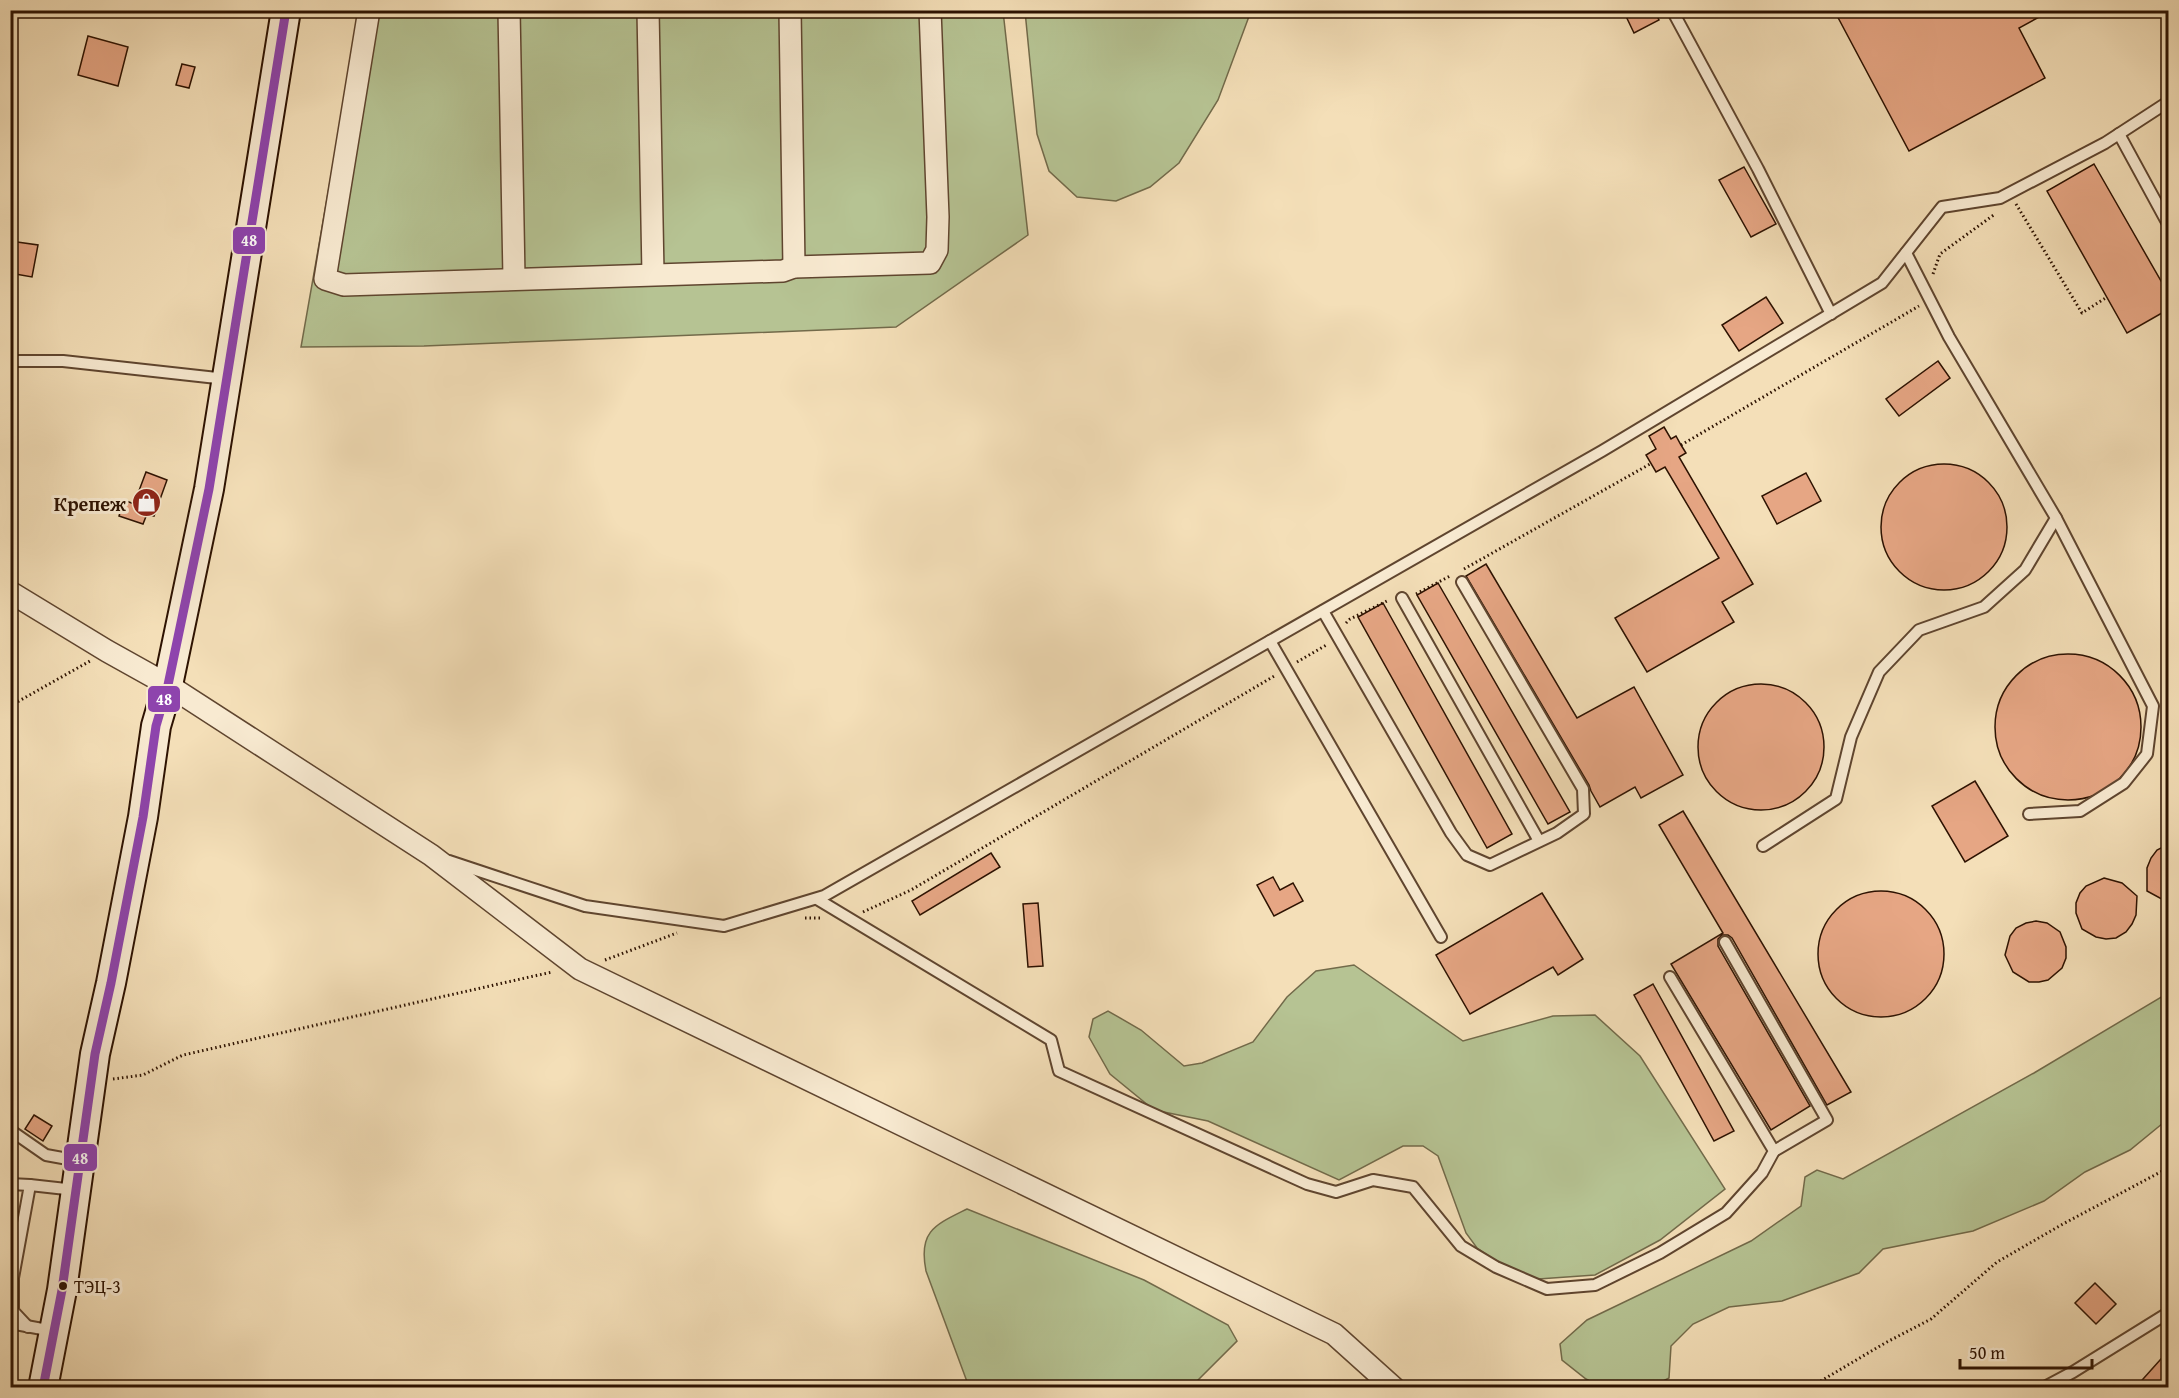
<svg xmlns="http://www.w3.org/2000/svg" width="2179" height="1398" viewBox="0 0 2179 1398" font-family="'Gentium Book Plus',serif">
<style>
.green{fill:#b6c393;stroke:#726a4a;stroke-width:1.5}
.building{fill:#e6a684;stroke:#2d1201;stroke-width:1.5}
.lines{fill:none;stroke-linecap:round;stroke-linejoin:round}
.lane-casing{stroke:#5f452f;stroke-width:14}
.street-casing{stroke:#5f452f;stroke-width:24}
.secondary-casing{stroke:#2d1201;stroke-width:32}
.path{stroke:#2d1201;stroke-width:3;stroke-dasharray:1.5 3;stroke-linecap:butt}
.lane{stroke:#f8ead1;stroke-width:10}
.street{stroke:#f8ead1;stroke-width:21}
.secondary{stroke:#f8ead1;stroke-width:28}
.bus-1-casing{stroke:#f8ead1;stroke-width:14}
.bus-1{stroke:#8e44ad;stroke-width:9}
.bus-dot{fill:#2d1201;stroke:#f8ead1;stroke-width:2}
.labels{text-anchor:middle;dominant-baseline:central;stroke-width:6;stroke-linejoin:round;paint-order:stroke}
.bus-label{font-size:18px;fill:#2d1201;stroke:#f8ead1;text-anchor:start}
.poi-label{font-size:20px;font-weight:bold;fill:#2d1201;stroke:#f8ead1;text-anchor:end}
.line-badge{stroke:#f8ead1;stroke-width:2}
.badge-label{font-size:16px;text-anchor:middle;font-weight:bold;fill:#fff}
</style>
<rect width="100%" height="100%" fill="#f4dfb8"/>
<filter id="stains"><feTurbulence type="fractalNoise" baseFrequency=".00333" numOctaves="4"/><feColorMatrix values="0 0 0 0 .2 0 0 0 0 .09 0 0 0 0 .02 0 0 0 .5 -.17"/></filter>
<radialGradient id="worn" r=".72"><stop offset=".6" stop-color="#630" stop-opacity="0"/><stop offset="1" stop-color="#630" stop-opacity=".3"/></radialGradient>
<!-- green -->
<g class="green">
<polygon points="360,11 1003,11 1028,235 896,327 424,346 301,347"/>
<polygon points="1025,11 1025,10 1251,11 1218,100 1179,163 1150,187 1116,201 1077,197 1049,171 1037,134"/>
<polygon points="1354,965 1463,1041 1553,1016 1595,1015 1640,1056 1725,1189 1660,1240 1595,1275 1524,1280 1477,1248 1466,1233 1438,1156 1423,1146 1403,1146 1339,1180 1208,1121 1154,1110 1110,1074 1089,1037 1093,1019 1108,1011 1141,1030 1184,1066 1202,1063 1253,1042 1287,997 1316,971"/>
<polygon points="2168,993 2168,1119 2130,1150 2085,1172 2044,1201 1973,1231 1883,1249 1859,1273 1782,1301 1729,1307 1693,1324 1671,1346 1669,1378 1652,1387 1601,1387 1586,1379 1562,1360 1560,1344 1587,1320 1751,1241 1801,1206 1805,1177 1817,1170 1843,1179 2034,1073"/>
<path d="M967,1209L1144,1280L1228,1325L1237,1341L1191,1387H969L926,1271C918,1231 935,1225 967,1209Z"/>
</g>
<!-- building -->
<g class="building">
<polygon points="1623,10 1654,10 1659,20 1634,33"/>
<polygon points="1834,10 2052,10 2019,28 2045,78 1909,151"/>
<polygon points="88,36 128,47 118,86 78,75"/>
<polygon points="182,64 195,67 189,88 176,85"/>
<polygon points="2094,164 2169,295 2169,309 2127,333 2047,191"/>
<polygon points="1744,167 1776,224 1751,237 1719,180"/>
<polygon points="10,241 38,245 32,277 10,273"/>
<polygon points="1766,297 1783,323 1739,351 1722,325"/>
<polygon points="1938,361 1950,378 1899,416 1886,399"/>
<polygon points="1664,427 1671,439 1676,436 1681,445 1686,453 1679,457 1753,584 1722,602 1734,622 1647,672 1615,618 1719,558 1665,467 1656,472 1646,455 1656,449 1649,436"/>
<circle cx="1944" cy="527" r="63"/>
<polygon points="146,472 167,480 154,516 147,514 143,524 119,516 124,500 134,504"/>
<polygon points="1806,473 1821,501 1777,524 1762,496"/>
<polygon points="1486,564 1577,718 1634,687 1683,775 1641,798 1635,787 1600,807 1591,791 1589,785 1466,576"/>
<polygon points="1438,583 1570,812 1548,824 1417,595"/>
<polygon points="1383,603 1512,834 1487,848 1358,617"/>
<circle cx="2068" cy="727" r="73"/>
<circle cx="1761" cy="747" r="63"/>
<polygon points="1975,781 2008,836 1965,862 1932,806"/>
<polygon points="1683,811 1851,1092 1827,1105 1732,938 1728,935 1722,935 1718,939 1718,946 1810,1106 1771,1130 1671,964 1723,933 1659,825"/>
<polygon points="2169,844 2169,903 2147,891 2147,868 2151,858 2157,850"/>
<polygon points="991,853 1000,867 920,915 912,901"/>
<polygon points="1273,877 1280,890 1293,883 1303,901 1274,916 1257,885"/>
<polygon points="2104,878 2122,883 2137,896 2136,915 2132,924 2126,932 2116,938 2106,939 2096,937 2082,929 2076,913 2076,903 2080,893 2086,886"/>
<circle cx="1881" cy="954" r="63"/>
<polygon points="1542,893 1583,959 1558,975 1553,967 1470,1014 1436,955"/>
<polygon points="1038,903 1043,966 1028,967 1023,904"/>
<polygon points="2036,921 2047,923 2060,932 2066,947 2066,958 2062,968 2048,980 2039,982 2029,982 2013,972 2005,955 2010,936 2016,928 2026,923"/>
<polygon points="1653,984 1734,1131 1714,1141 1634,995"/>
<polygon points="34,1115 52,1126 43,1141 25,1129"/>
<polygon points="2095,1283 2116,1304 2096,1324 2075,1303"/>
<polygon points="2169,1350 2169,1388 2135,1388"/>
</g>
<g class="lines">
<defs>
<g id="lane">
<polyline points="1672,10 1758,169 1831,314"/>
<polyline points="2119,134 2168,224"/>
<polyline points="10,361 63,361 226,379"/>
<polyline points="1402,598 1539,841"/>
<polyline points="1323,611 1451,833 1467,855 1490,865 1557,833 1584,814 1583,789 1462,582"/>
<polyline points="1270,641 1441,937"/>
<polyline points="2029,814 2080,811 2124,783 2147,754 2153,706 2056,518"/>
<polyline points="1763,846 1836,799 1851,737 1879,672 1919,630 1984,607 2025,570 2056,518 1949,337 1906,253"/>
<polyline points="449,861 585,906 724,926 824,896 1602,451 1882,283 1942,207 2000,198 2105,143 2168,102"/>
<polyline points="817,899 1051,1040 1059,1071 1307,1184 1336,1192 1373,1180 1413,1187 1461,1246 1496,1267 1547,1289 1595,1285 1660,1253 1726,1213 1762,1173 1774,1151 1670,977"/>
<polyline points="1725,942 1827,1120 1774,1151"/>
<polyline points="10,1130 46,1155 79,1161"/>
<polyline points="10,1184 30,1185 13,1278 13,1311 28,1327"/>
<polyline points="30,1185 75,1190"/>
<polyline points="10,1323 53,1331"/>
<polyline points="2043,1388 2073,1372 2168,1313"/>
</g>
<g id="street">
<polyline points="369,10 325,279 344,285 783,271 794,267 930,263 937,250 938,217 930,10"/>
<polyline points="509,10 514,278"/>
<polyline points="648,10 653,274"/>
<polyline points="790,10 794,267"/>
<polyline points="10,592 107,651 168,685 431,855 580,969 1334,1334 1394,1388"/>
</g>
<polyline id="secondary" points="43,1388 62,1290 95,1054 111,983 143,817 156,726 168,685 209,489 286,10"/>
</defs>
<!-- lane casing -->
<use href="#lane" class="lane-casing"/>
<!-- street casing -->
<use href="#street" class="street-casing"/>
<!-- secondary casing -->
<use href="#secondary" class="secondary-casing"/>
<!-- path -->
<g class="path">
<polyline points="2016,204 2082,313 2107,297"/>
<polyline points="1933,274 1940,254 1995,214"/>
<polyline points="1681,445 1919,306"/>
<polyline points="1464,569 1650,464"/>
<polyline points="1416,594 1450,576"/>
<polyline points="1346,623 1350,619 1389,600"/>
<polyline points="1297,662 1328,644"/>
<polyline points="10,706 90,661"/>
<polyline points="863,912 911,890 1276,675"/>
<polyline points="805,918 822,918"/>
<polyline points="605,960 677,933"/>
<polyline points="113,1079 143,1075 183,1055 552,972"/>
<polyline points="1809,1388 1885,1343 1931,1319 1997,1262 2063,1224 2168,1168"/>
</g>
<!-- lane -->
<use href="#lane" class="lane"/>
<!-- street -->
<use href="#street" class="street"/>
<!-- secondary -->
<use href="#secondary" class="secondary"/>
<defs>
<polyline id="bus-1" points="43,1388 62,1290 95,1054 111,983 143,817 156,726 168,685 209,489 286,10"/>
</defs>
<!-- bus-1 casing -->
<use href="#bus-1" class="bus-1-casing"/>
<!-- bus-1 -->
<use href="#bus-1" class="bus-1"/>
</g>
<!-- icons -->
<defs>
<symbol id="shop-disc" viewBox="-11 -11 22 22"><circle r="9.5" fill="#8f2418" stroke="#f8ead1"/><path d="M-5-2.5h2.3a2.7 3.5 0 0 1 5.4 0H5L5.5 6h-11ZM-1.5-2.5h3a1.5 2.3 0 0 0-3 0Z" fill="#fff"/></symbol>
</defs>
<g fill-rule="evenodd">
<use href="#shop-disc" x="130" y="486" width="33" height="33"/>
</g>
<!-- markers -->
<circle class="bus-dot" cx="63" cy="1286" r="5"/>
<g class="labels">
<!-- bus labels -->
<g class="bus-label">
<text x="74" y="1286">ТЭЦ-3</text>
</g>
<!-- poi labels -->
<g class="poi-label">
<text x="126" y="503">Крепеж</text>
</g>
</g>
<g class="line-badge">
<rect x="232" y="226" width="34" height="29" rx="6" fill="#8e44ad"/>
<rect x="147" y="685" width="34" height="28" rx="6" fill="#8e44ad"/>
<rect x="63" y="1143" width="35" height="29" rx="6" fill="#8e44ad"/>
</g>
<g class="badge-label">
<text x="249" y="246">48</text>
<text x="164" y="705">48</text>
<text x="80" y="1164">48</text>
</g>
<!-- margin -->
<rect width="2179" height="1398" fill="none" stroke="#f4dfb8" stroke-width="36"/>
<rect x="12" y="12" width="2155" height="1374" fill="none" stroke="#2d1201" stroke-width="3"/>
<rect x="18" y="18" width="2143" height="1362" fill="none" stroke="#2d1201" stroke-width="1.5"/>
<!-- scale -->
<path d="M1960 1359v9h132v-9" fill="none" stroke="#2d1201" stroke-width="3"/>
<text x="1969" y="1359" font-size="18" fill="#2d1201" stroke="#f8ead1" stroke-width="4.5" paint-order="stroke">50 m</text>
<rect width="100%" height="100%" filter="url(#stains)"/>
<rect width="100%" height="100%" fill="url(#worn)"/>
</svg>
